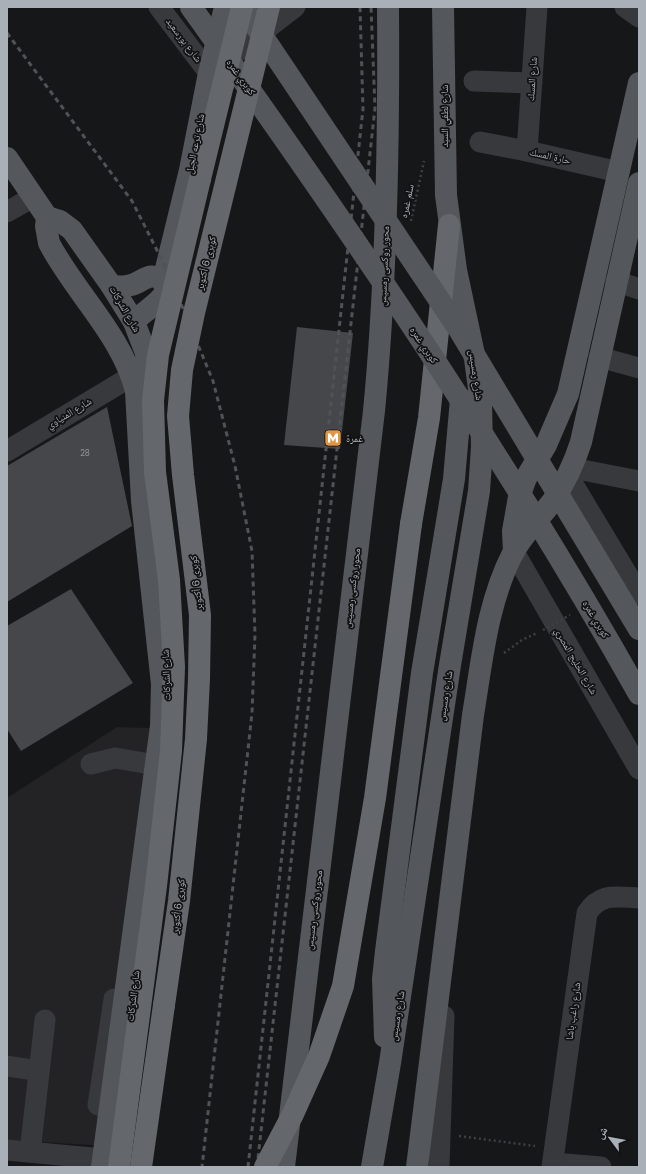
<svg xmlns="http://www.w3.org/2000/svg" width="646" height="1174" viewBox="0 0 646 1174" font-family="Poppins,'Noto Naskh Arabic',sans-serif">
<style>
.built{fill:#232325}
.building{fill:#46474b}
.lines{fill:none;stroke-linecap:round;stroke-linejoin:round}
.path{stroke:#3e4044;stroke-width:2.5;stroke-dasharray:2 3;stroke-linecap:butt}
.minor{stroke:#38393d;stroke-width:21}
.major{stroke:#54575b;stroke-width:22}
.highway{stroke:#64686d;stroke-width:22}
.rail{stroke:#4f5256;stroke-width:3;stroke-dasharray:5 4;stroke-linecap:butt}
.path-bridge{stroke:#3e4044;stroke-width:2.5;stroke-dasharray:2 3;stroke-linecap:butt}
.major-bridge{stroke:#54575b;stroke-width:22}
.highway-bridge{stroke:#64686d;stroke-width:22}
.labels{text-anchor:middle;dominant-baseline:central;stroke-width:3.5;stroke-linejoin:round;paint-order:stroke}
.number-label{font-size:8px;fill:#91969c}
.street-label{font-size:10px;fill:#aab0b7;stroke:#111213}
.poi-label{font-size:10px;fill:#aab0b7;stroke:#111213;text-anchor:start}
</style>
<rect width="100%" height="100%" fill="#161718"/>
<!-- built -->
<polygon class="built" points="117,727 177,729 125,1147 7,1140 7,798"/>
<!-- building -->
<g class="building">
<polygon points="297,327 353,333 340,449 284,445"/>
<polygon points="107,407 132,526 7,602 7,466"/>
<polygon points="71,589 133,683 21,751 7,729 7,626"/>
</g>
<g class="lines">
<!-- path -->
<g class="path">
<polyline points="411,221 424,161"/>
<polyline points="504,653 522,640 537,633"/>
<polyline points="459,1136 535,1146"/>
</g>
<!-- minor -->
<g class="minor">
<polyline points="159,7 209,73 295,7"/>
<polyline points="625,7 639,17"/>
<polyline points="474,81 532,83"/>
<polyline points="480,142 527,151 619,172"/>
<polyline points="527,151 537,7"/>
<polyline points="7,212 33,197"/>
<polyline points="616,281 639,289"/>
<polyline points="599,357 639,368"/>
<polyline points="7,451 132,376"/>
<polyline points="572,468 639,481"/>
<polyline points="568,476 639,594"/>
<polyline points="514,552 639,769"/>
<polyline points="91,764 115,758 156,765"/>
<polyline points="7,1066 39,1071"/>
<polyline points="98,1105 114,999"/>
<polyline points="7,1150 103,1159"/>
<polyline points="30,1152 45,1020"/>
<polyline points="553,1163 601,1167"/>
<polyline points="439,1167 444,1016"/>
<path d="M552,1167L587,913C601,892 617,897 639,898"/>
</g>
<!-- major -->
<g class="major">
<path d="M7,158L47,217L46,226L49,243C75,293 122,335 136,391L142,501L162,684L161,726L102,1167"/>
<polyline points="47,217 60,221 72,230 111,285 134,322 146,353 147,387"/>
<polyline points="163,281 190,170 209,73 225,7"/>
<path d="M111,285C118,287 124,287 131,285C143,282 150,270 163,281L166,290C163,302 143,311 134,322"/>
<polyline points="514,552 513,531 519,497 526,478 546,445 568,394 639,83"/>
<polyline points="385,1037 383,979 386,951 422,673 454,479 461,399"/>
<path d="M284,1167L374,411C387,277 389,141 388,7"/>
<polyline points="372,1167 390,1063 450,665 479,491 482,447 481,403 475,359 456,270 446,195 443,7"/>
<path d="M417,1167L473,715C482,661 487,603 513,553C523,534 539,519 552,502C565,483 574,464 581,442L639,183"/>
</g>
<!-- highway -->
<g class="highway">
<polyline points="200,179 223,85"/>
<polyline points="411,524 429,418 449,225"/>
<polyline points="141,1167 164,1005"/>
</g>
<!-- rail -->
<g class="rail">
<polyline points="7,33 132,201 167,270 213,381 235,466 252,551 255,635 252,713 202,1167"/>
<polyline points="248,1167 363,109 360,7"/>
<polyline points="257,1167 375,108 371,7"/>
</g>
<!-- path-bridge -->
<polyline class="path-bridge" points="543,630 570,615"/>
<!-- major-bridge -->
<g class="major-bridge">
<path d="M191,7C350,229 505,456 639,694"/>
<polyline points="243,7 460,331 639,629"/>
</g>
<!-- highway-bridge -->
<g class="highway-bridge">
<polyline points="223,85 242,7"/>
<polyline points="164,1005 179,901 196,739 199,679 200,615 183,475 178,416 182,370 194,313 269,7"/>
<polyline points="119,1167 156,886 171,751 174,667 169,580 155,472 153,400 158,355 200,179"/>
<polyline points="265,1167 293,1114 319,1056 343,986 375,798 411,524"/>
</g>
</g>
<!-- icons -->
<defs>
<symbol id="metro-square" viewBox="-11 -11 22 22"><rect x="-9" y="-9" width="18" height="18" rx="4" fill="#e19645" stroke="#111213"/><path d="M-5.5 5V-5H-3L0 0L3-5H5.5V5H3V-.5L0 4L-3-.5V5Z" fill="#fff"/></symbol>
</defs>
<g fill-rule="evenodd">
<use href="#metro-square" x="323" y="428" width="20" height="20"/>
</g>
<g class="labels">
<!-- number labels -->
<g class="number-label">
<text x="85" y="453">28</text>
</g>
<!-- street labels -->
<g class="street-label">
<text transform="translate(184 40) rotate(53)">شارع بورسعيد</text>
<text transform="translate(241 77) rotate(54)">كوبري غمره</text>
<text transform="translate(532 79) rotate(-86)">شارع المسك</text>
<text transform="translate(444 116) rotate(-90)">شارع لطفي السيد</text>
<text transform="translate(195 144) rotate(-79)">شارع ترعه الجبل</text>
<text transform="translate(550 156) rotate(13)">حارة المسك</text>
<text transform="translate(407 201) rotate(-78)">سلم غمره</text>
<text transform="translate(206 263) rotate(-76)">كوبرى 6 أكتوبر</text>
<text transform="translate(384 266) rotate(-88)">محور روكسى رمسيس</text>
<text transform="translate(125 309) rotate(60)">شارع الشركات</text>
<text transform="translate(424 345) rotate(56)">كوبري غمره</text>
<text transform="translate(476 375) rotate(82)">شارع رمسيس</text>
<text transform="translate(69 413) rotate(-31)">شارع المنياوي</text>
<text transform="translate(196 583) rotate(-96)">كوبرى 6 أكتوبر</text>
<text transform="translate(352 588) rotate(-83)">محور روكسى رمسيس</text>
<text transform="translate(596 619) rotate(59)">كوبري غمره</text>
<text transform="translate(576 661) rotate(60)">شارع الخليج المصري</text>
<text transform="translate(166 675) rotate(-92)">شارع الشركات</text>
<text transform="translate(445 696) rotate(-81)">شارع رمسيس</text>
<text transform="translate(178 906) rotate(-83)">كوبرى 6 أكتوبر</text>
<text transform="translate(314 910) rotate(-83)">محور روكسى رمسيس</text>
<text transform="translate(133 996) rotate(-83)">شارع الشركات</text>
<text transform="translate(573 1011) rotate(-82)">شارع راغب باشا</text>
<text transform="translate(397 1016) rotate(-81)">شارع رمسيس</text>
</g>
<!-- poi labels -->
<g class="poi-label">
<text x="346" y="438">غمرة</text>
</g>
</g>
<!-- border -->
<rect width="646" height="1174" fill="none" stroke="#aab0b7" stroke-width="16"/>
<!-- north arrow -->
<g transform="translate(610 1138) rotate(302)" stroke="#111213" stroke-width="3" paint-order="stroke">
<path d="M0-3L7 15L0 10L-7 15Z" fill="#aab0b7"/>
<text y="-6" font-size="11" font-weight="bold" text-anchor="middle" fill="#aab0b7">ش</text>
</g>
</svg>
